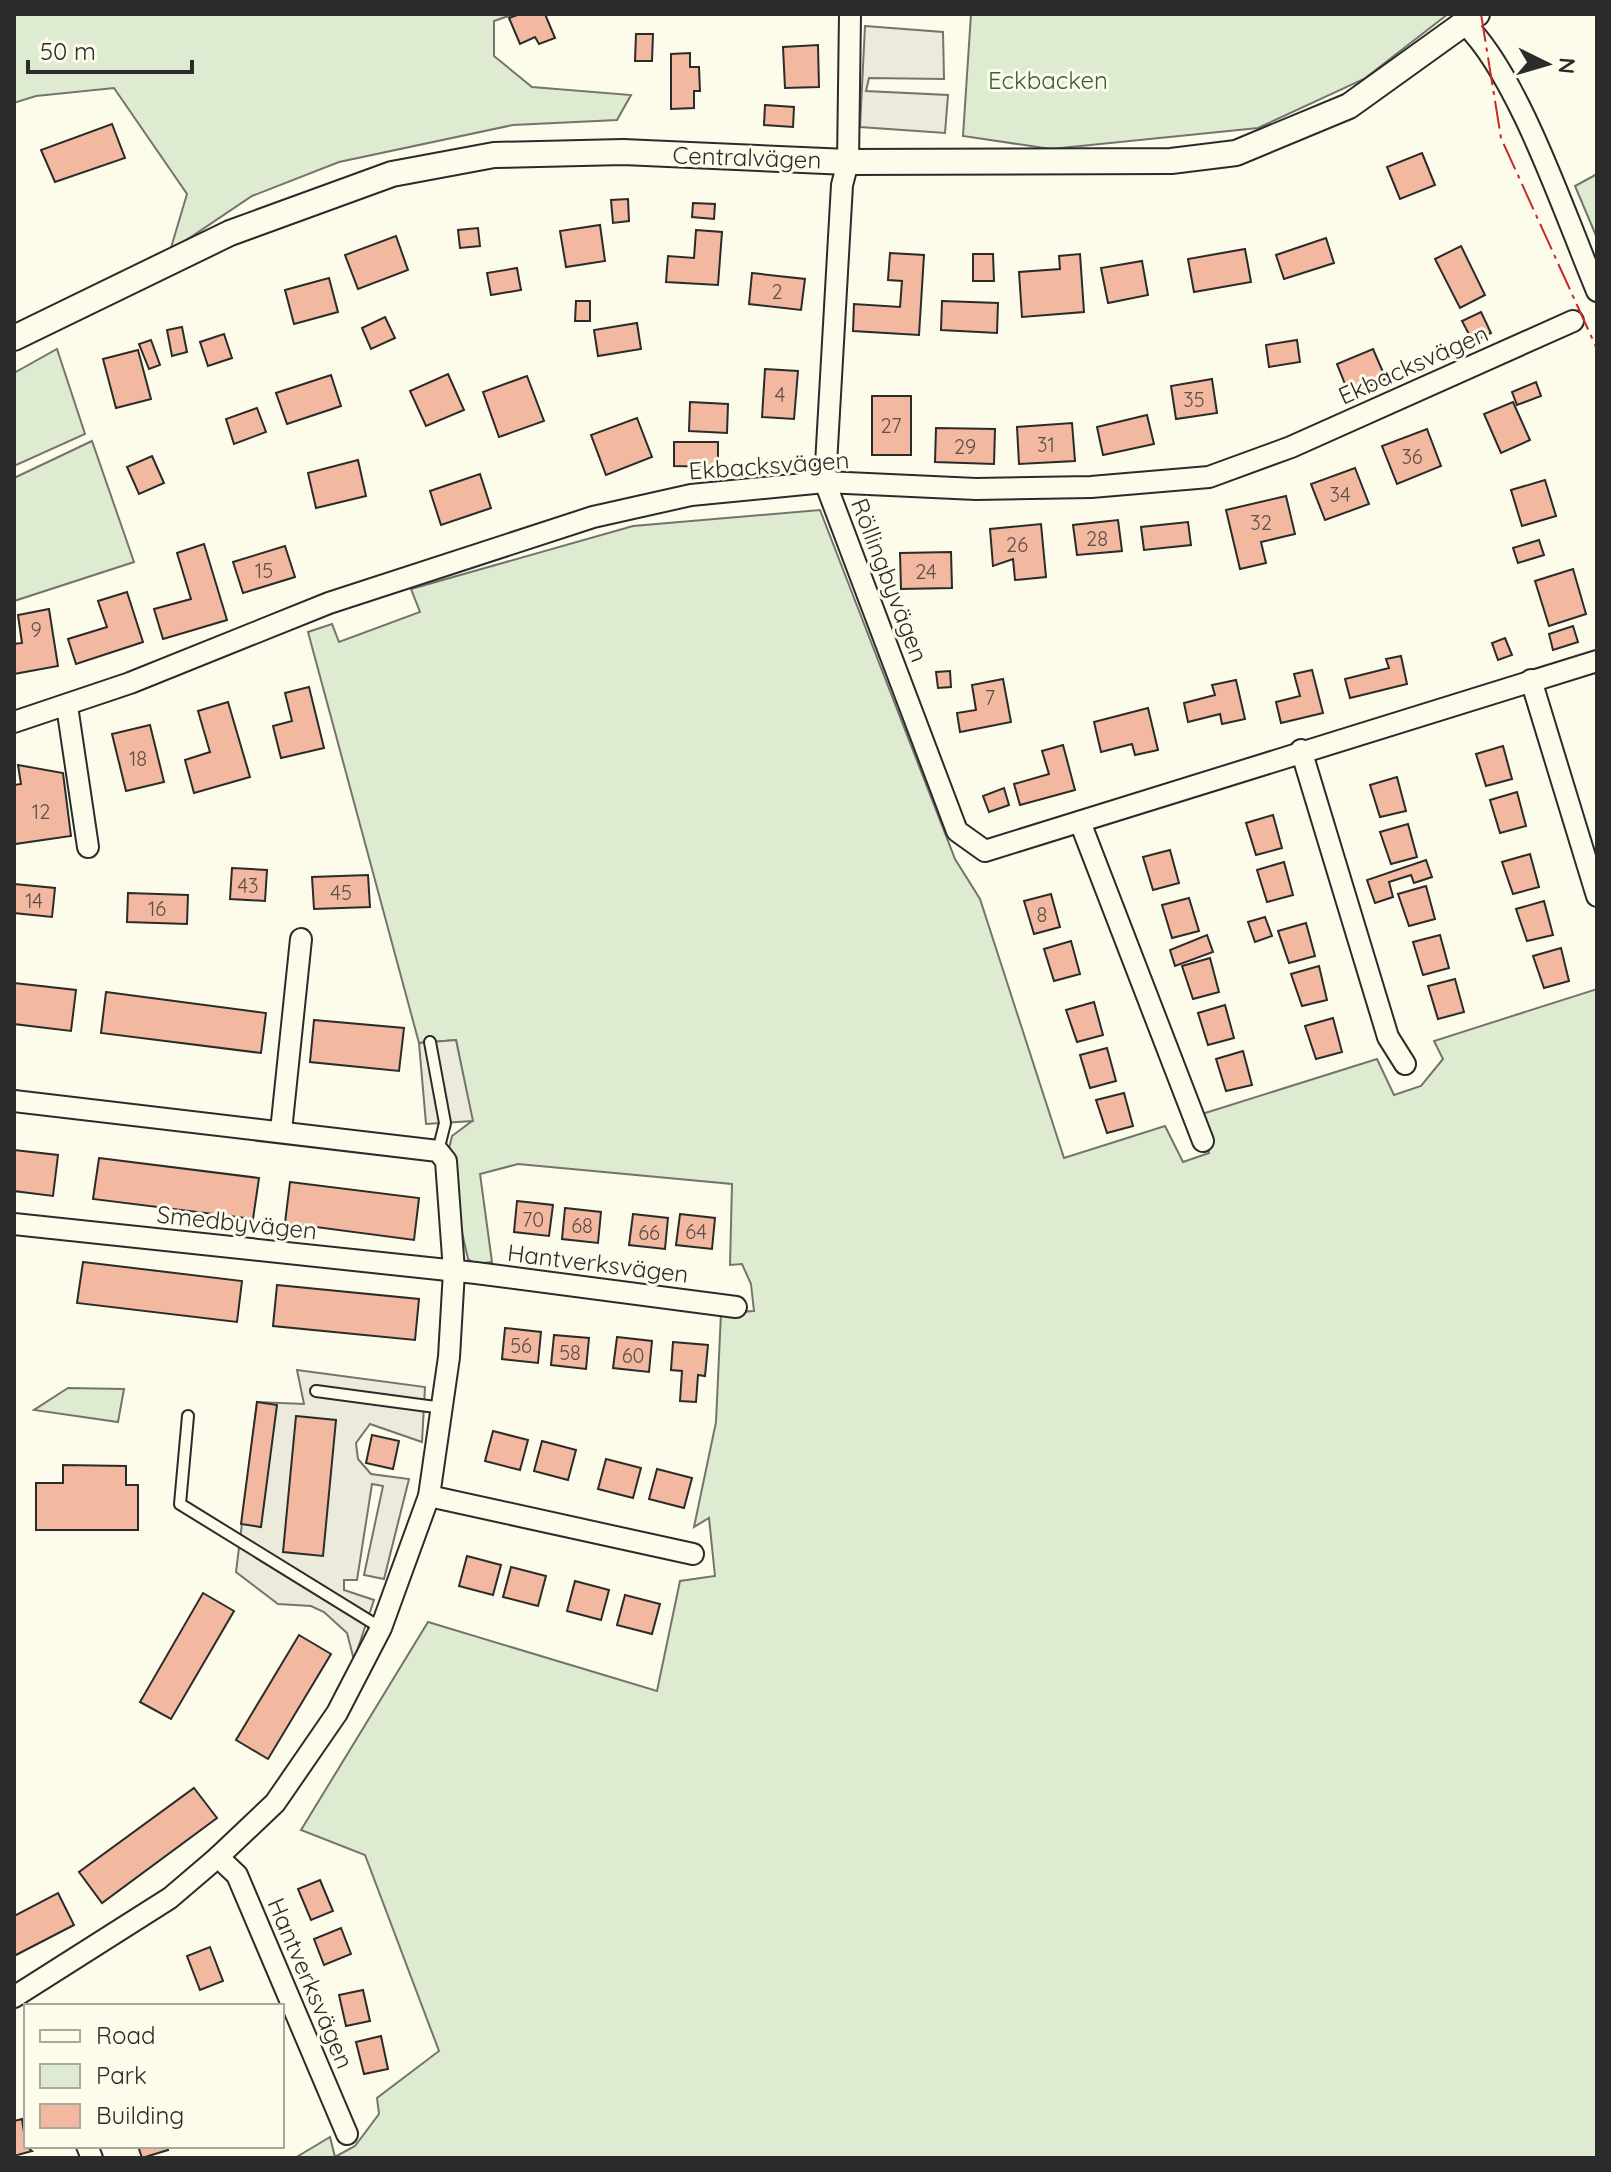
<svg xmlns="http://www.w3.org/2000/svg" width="1611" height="2172" viewBox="0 0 1611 2172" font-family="Quicksand,sans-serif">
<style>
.green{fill:#deebd1;stroke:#74746e;stroke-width:2}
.parking{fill:#eceadb;stroke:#74746e;stroke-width:2}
.building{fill:#f2b8a0;stroke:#2b2b2b;stroke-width:2}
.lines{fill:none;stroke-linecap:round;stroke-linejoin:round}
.service-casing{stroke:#2b2b2b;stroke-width:14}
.minor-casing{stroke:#2b2b2b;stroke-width:24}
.tertiary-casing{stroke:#2b2b2b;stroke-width:28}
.service{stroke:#fdfbea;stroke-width:10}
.minor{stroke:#fdfbea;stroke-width:20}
.tertiary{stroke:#fdfbea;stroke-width:24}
.power{stroke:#c62828;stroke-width:2;stroke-dasharray:28 6 4 6;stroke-linecap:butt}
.labels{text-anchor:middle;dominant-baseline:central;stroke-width:6;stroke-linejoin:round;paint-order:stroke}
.number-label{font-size:20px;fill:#5d4e48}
.park-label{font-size:24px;fill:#34623c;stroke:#fdfbea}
.street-label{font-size:24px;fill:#2b2b2b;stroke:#fdfbea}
</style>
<rect width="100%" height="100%" fill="#fdfbea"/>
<!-- green -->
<g class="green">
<polygon points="14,14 514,14 494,21 494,56 532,87 631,95 617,120 513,125 339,162 252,196 170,251 187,194 114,88 36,96 14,103"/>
<polygon points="971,14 1448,14 1364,79 1258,128 1051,149 963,136"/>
<polygon points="1597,174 1597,238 1575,186"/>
<polygon points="57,349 85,434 14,466 14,373"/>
<polygon points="92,441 134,562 14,601 14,478"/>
<polygon points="820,510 955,859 980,899 1064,1158 1165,1126 1183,1162 1209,1153 1202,1114 1377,1059 1394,1095 1421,1086 1443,1059 1434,1041 1597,989 1597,2158 295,2158 330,2137 335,2157 355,2146 379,2114 377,2098 439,2051 365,1855 301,1830 428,1622 657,1691 680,1581 715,1576 709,1518 694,1527 716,1422 721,1313 754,1311 751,1284 742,1264 730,1265 732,1184 518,1164 480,1174 492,1262 476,1264 468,1259 446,1161 452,1136 472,1121 456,1040 419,1043 308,632 332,624 339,642 420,612 411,589 633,526"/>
<polygon points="68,1388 124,1389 118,1422 34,1410"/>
</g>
<!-- parking -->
<g class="parking">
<polygon points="865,26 943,32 944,79 869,78 866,91 948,95 945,133 860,127"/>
<polygon points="456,1040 473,1121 426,1124 419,1043"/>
<polygon points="297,1370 425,1387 422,1442 370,1424 356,1443 358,1459 371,1474 409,1479 384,1579 364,1575 383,1486 372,1484 357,1580 344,1580 344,1590 374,1600 354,1660 347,1633 324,1612 311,1606 278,1604 236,1572 257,1402 304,1404"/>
</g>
<!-- building -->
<g class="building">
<polygon points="520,14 545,14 555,38 539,44 535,37 520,44 509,18"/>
<polygon points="636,34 653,34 652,61 635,61"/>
<polygon points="818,45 819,87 785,88 783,47"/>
<polygon points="690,53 690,67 699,67 700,91 694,91 694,108 671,109 671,54"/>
<polygon points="765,105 794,107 793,127 764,125"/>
<polygon points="112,124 125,158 55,182 41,150"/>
<polygon points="1422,153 1435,185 1400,199 1387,167"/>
<polygon points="628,199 629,221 613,223 611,200"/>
<polygon points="693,203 715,204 714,219 692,217"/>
<polygon points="600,225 605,261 566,267 560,231"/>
<polygon points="478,228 480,246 460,248 458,230"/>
<polygon points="696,230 722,232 718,285 666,282 668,256 694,258"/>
<polygon points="396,236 408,270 358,289 345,255"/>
<polygon points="1326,238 1334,263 1284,279 1276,255"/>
<polygon points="1461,246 1485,295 1460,308 1435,259"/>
<polygon points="1245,249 1251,282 1194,292 1188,259"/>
<polygon points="890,253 924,255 919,335 853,331 854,304 900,307 902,281 888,280"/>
<polygon points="973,254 993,254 994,281 973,281"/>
<polygon points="1080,254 1084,312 1022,317 1019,272 1060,269 1059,256"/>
<polygon points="1142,261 1148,295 1108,303 1101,268"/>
<polygon points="517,268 521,290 491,295 487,273"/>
<polygon points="752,273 805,279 801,310 749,304"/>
<polygon points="329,278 338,312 294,324 285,290"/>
<polygon points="576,301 590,301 590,321 575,321"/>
<polygon points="942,301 998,303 997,333 941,330"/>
<polygon points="1481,312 1491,333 1473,342 1462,321"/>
<polygon points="385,317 395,338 371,349 362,328"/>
<polygon points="637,323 641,349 598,356 594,330"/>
<polygon points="182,327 187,352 172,356 167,330"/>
<polygon points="224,334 232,358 208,366 200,342"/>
<polygon points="151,340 160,365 149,369 139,344"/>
<polygon points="1297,340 1300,362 1269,367 1266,345"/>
<polygon points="1373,349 1386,379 1349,394 1337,364"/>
<polygon points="138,350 151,399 116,408 103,359"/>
<polygon points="765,369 798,371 794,419 762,417"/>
<polygon points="448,374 464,410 426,426 410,391"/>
<polygon points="331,375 341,406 287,424 276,393"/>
<polygon points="527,376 544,421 499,437 483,392"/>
<polygon points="1212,379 1217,413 1176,419 1171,386"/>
<polygon points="1536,382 1541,396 1517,405 1512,392"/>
<rect x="872" y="396" width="39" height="59"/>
<polygon points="690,402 728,404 727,433 689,431"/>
<polygon points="1513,402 1530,440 1501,453 1484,414"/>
<polygon points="257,408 266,432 234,444 226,419"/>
<polygon points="1147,415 1154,444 1103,455 1097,427"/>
<polygon points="637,418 652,457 606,475 591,435"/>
<polygon points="1072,423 1075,461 1019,464 1017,427"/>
<polygon points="936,428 995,429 994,464 935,462"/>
<polygon points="1427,429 1441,466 1397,484 1382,446"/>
<polygon points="674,442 718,442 718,467 674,466"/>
<polygon points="152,456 164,483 139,494 127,467"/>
<polygon points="358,460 366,496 316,508 308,473"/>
<polygon points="1355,468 1369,504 1325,520 1311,484"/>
<polygon points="480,474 491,508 441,525 430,491"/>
<polygon points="1545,480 1556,516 1522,526 1511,490"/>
<polygon points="1286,496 1295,534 1261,542 1266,563 1240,569 1226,510"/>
<polygon points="1118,520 1122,551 1077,555 1073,525"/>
<polygon points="1188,522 1191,545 1144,550 1141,527"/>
<polygon points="1041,524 1046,577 1015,580 1013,559 993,566 990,529"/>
<polygon points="1539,540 1544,555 1518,563 1513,548"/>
<polygon points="204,544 227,620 163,639 154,609 191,599 177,553"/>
<polygon points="285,546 295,577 243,593 233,562"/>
<polygon points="951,552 952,588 901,589 900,553"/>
<polygon points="1573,569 1586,614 1549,626 1535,581"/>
<polygon points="127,592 143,642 76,664 68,639 107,627 98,601"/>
<polygon points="49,609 58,666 14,674 14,644 22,643 18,615"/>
<polygon points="1573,626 1578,642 1553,650 1549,634"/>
<polygon points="1505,638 1512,655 1498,660 1492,643"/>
<polygon points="1401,656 1407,684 1350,698 1345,679 1389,668 1386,659"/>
<polygon points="1312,670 1323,713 1281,723 1276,702 1300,696 1294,674"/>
<polygon points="950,671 951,687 938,688 936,672"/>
<polygon points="1003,679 1011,722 960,732 957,713 976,710 972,685"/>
<polygon points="1236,680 1245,719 1222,724 1220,714 1188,722 1184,703 1215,695 1212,685"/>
<polygon points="309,687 324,748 281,758 273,726 292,721 285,693"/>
<polygon points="228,702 250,777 194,793 185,760 210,752 198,711"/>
<polygon points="1148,708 1158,750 1135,755 1132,744 1101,752 1094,722"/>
<polygon points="150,725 164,782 126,791 112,734"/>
<polygon points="1063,745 1075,790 1020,805 1014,784 1049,774 1042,751"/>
<polygon points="1503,746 1512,779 1486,786 1476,754"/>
<polygon points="18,765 63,773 71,836 15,844 14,785 21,784"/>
<polygon points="1397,777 1406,811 1380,817 1370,785"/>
<polygon points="1004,788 1009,805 989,812 983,796"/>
<polygon points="1517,792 1526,826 1500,833 1490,800"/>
<polygon points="1273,815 1282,848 1256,855 1246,823"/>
<polygon points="1408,824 1417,857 1391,864 1380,832"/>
<polygon points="1170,850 1179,883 1153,890 1143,857"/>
<polygon points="1530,854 1539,887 1513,894 1502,862"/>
<polygon points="1426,860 1432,877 1414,883 1411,875 1389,882 1393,897 1375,903 1367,880"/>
<polygon points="1284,862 1293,895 1267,902 1257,870"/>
<polygon points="232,868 267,870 265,901 230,899"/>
<polygon points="368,875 370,907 314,909 312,877"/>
<polygon points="14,884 55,888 52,917 14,913"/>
<polygon points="1426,886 1435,919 1409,926 1398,894"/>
<polygon points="128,893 188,895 187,924 127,922"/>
<polygon points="1051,894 1060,927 1034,934 1024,901"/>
<polygon points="1189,898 1199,931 1172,938 1162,905"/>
<polygon points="1544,901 1553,935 1527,941 1516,909"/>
<polygon points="1265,917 1272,936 1255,942 1248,922"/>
<polygon points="1306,923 1315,956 1289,963 1278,931"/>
<polygon points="1207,935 1213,952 1175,966 1170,950"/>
<polygon points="1440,935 1449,968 1423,975 1413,942"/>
<polygon points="1071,941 1080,974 1054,981 1044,949"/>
<polygon points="1561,948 1569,981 1544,988 1533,956"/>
<polygon points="1210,958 1219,992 1193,999 1182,966"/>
<polygon points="1319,966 1327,1000 1302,1006 1291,974"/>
<polygon points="1455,979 1464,1012 1438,1019 1428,986"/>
<polygon points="14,983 76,990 71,1031 14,1024"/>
<polygon points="106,992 266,1013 261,1053 101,1033"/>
<polygon points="1094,1002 1103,1035 1077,1042 1066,1010"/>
<polygon points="1225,1005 1234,1038 1208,1045 1198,1013"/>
<polygon points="1333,1018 1342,1052 1316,1059 1305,1026"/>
<polygon points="314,1020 404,1028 399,1071 310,1062"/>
<polygon points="1107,1048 1116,1081 1090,1088 1080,1055"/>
<polygon points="1243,1051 1252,1085 1226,1091 1216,1059"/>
<polygon points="1124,1093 1133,1126 1107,1133 1096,1100"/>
<polygon points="14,1150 58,1155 53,1196 14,1191"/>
<polygon points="99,1158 259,1178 253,1219 93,1199"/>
<polygon points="290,1182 419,1198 414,1240 285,1223"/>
<polygon points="517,1201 553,1205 549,1236 514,1232"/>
<polygon points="565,1208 601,1212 598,1243 562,1239"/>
<polygon points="633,1214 668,1218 665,1249 629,1245"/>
<polygon points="680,1214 715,1218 712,1249 676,1245"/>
<polygon points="83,1262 242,1281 237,1322 77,1303"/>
<polygon points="277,1285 419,1299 415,1340 273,1326"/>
<polygon points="505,1328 541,1332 538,1363 502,1359"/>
<polygon points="554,1335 589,1338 586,1369 551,1365"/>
<polygon points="617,1337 652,1341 649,1372 613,1368"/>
<polygon points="673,1342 708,1345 705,1376 698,1375 696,1402 680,1401 682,1371 671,1370"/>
<polygon points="257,1402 277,1405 261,1527 241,1524"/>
<polygon points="296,1416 336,1420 323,1556 283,1552"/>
<polygon points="493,1431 528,1440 520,1470 485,1461"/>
<polygon points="372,1435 399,1441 393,1469 366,1463"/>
<polygon points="542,1441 576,1450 568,1480 534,1471"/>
<polygon points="606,1459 641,1468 633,1498 598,1489"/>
<polygon points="63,1465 126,1466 126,1485 138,1485 138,1530 36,1530 36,1483 63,1483"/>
<polygon points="657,1469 692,1478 684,1508 649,1499"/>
<polygon points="467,1556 501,1565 493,1595 459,1586"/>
<polygon points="511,1567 546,1576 538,1606 503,1597"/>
<polygon points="575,1581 609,1590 601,1620 567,1611"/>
<polygon points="203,1593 234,1611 171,1719 140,1702"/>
<polygon points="625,1595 660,1604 652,1634 617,1625"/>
<polygon points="299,1635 331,1654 268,1759 236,1740"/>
<polygon points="194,1788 217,1818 102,1903 79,1872"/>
<polygon points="320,1880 333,1911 311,1920 298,1889"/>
<polygon points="58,1893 74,1925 14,1956 14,1916"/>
<polygon points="341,1928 351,1954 324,1965 314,1939"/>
<polygon points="210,1947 223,1981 200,1990 187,1956"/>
<polygon points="363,1990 370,2021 346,2026 339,1995"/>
<polygon points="381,2036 388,2069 364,2074 356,2042"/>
<polygon points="22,2119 26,2146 32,2151 14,2156 14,2121"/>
<polygon points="138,2146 167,2146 168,2150 142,2158"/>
</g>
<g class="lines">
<defs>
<g id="service">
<polyline points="430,1042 445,1123 438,1151"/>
<polyline points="316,1391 443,1408"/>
<polyline points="188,1416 180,1504 381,1628"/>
</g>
<g id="minor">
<polyline points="850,14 848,162 842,185 825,482 957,831 985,851 1597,661"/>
<path d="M1465,24C1519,76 1566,218 1597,291"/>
<polyline points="1531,680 1597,896"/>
<polyline points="67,706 88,847"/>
<polyline points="14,722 130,683 329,603 593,517 691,495 825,482 976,489 1091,487 1209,477 1291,447 1573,321"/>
<polyline points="1301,750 1388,1037 1405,1064"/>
<polyline points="1080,822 1203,1141"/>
<polyline points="14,1101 438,1151 446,1161 454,1271 449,1357 429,1496 381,1628 337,1713 275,1803 218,1857 170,1898 14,1997"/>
<polyline points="281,1131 301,939"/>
<polyline points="14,1224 476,1273 736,1307"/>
<polyline points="429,1496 693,1554"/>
<polyline points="218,1857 237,1875 347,2134"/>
<polyline points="87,2146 92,2158"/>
</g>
<polyline id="tertiary" points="14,338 230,233 392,174 494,155 623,152 848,162 1171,161 1236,153 1349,106 1477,14"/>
</defs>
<!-- service casing -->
<use href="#service" class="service-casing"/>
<!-- minor casing -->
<use href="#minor" class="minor-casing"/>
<!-- tertiary casing -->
<use href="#tertiary" class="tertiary-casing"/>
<!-- service -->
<use href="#service" class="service"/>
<!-- minor -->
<use href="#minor" class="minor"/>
<!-- tertiary -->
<use href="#tertiary" class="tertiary"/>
<!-- power -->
<polyline class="power" points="1481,14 1501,138 1597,349"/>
</g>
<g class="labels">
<!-- number labels -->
<g class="number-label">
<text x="777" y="291">2</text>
<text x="780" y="394">4</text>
<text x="1194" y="399">35</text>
<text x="891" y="425">27</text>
<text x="1046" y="444">31</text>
<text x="965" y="446">29</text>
<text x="1412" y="456">36</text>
<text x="1340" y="494">34</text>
<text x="1261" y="522">32</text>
<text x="1097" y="538">28</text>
<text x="1017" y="544">26</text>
<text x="264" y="570">15</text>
<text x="926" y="571">24</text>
<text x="36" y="629">9</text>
<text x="990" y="697">7</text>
<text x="138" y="758">18</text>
<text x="41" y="811">12</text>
<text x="248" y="885">43</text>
<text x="341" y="892">45</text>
<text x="34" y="900">14</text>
<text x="157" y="908">16</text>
<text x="1042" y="914">8</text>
<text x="533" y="1219">70</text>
<text x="582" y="1225">68</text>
<text x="696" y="1231">64</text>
<text x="649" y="1232">66</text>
<text x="521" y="1345">56</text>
<text x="570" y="1352">58</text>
<text x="633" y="1355">60</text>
</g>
<!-- park labels -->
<g class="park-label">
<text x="1048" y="80">Eckbacken</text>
</g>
<!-- street labels -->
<g class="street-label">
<text transform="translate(747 157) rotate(2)">Centralvägen</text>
<text transform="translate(1413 364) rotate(-24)">Ekbacksvägen</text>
<text transform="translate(769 465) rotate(-4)">Ekbacksvägen</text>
<text transform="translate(890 580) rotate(69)">Röllingbyvägen</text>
<text transform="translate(237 1222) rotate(6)">Smedbyvägen</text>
<text transform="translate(598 1263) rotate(7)">Hantverksvägen</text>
<text transform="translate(311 1983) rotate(67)">Hantverksvägen</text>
</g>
</g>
<!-- border -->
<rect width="1611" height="2172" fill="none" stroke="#2b2b2b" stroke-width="32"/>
<!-- legend -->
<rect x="24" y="2004" width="260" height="144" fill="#fdfbea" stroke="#a9a89e" stroke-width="2"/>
<rect x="40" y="2030" width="40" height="12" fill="#fdfbea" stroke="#a9a89e" stroke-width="2"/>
<text x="96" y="2044" font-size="24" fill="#2b2b2b">Road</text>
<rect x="40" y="2064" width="40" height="24" fill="#deebd1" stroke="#a9a89e" stroke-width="2"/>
<text x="96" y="2084" font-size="24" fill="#2b2b2b">Park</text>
<rect x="40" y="2104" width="40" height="24" fill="#f2b8a0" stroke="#a9a89e" stroke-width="2"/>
<text x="96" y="2124" font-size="24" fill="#2b2b2b">Building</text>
<!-- north arrow -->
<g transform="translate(1547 64) rotate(95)" stroke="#fdfbea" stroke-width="6" paint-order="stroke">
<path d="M0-6L14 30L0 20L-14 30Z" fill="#2b2b2b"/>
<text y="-12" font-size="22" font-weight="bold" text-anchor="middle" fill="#2b2b2b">N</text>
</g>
<!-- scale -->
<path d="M28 60v12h164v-12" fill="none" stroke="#2b2b2b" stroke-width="4"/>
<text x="40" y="60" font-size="24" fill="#2b2b2b" stroke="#fdfbea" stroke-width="6" paint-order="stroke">50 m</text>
</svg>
